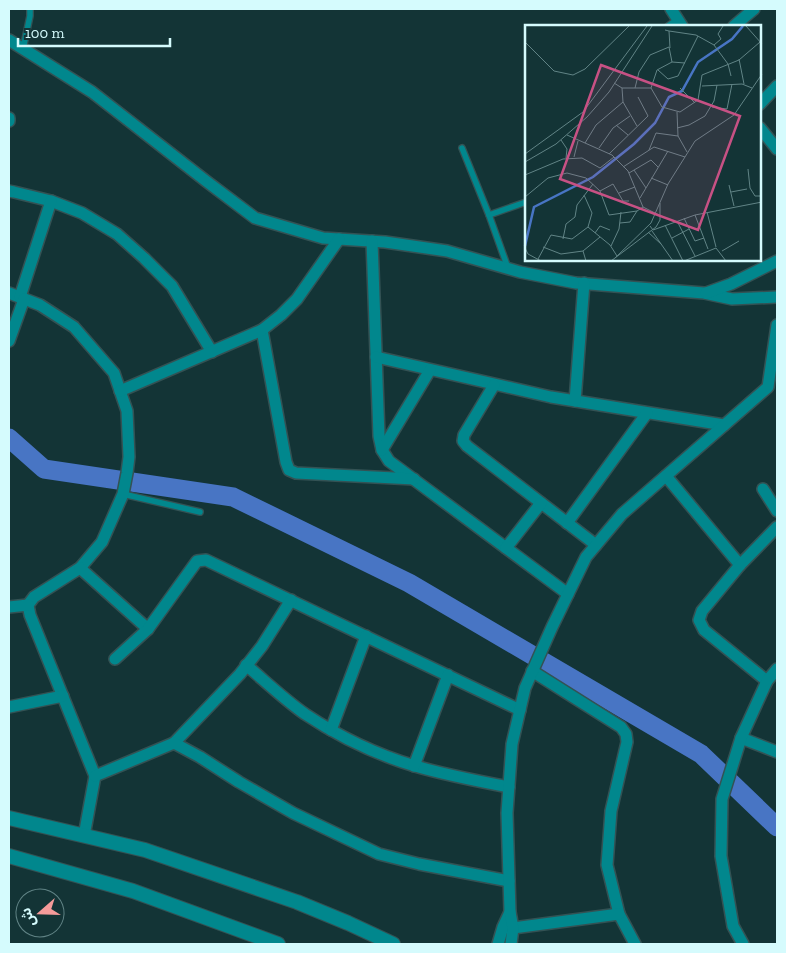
<svg xmlns="http://www.w3.org/2000/svg" width="786" height="953" viewBox="0 0 786 953" font-family="'Zilla Slab','Noto Sans Arabic',serif">
<style>
.lines{fill:none;stroke-linecap:round;stroke-linejoin:round}
.river{stroke:#4875c4;stroke-width:19}
.service-casing{stroke:#335254;stroke-width:8}
.minor-casing{stroke:#335254;stroke-width:14}
.tertiary-casing{stroke:#335254;stroke-width:16}
.service{stroke:#01878d;stroke-width:5.5}
.minor{stroke:#01878d;stroke-width:11}
.tertiary{stroke:#01878d;stroke-width:14}
.inset-river{fill:none;stroke:#4875c4;stroke-width:2.5}
.inset-road{fill:none;stroke:#618486;stroke-width:1}
.view{fill:#c75184;fill-opacity:0.15;stroke:#c75184;stroke-width:2.5}
.inset-edge{fill:none;stroke:#d5fbfd;stroke-width:2.5}
</style>
<rect width="100%" height="100%" fill="#133436"/>
<g class="lines">
<!-- river -->
<polyline class="river" points="9,438 44,469 233,497 409,583 701,754 777,827"/>
<defs>
<g id="service">
<polyline points="668,26 678,19"/>
<polyline points="23,49 30,16 30,9"/>
<polyline points="462,148 489,215 508,268"/>
<polyline points="489,215 526,202"/>
<polyline points="123,494 200,512"/>
</g>
<g id="minor">
<polyline points="671,9 682,26"/>
<polyline points="734,26 754,9"/>
<polyline points="9,40 92,92 206,181 255,218 323,238 385,242 447,251 520,272 576,283 704,293 732,299 777,297"/>
<polyline points="760,104 777,86"/>
<polyline points="9,118 9,121"/>
<polyline points="760,128 777,149"/>
<polyline points="9,191 14,192 51,201 82,213 117,234 144,258 172,286 212,352"/>
<polyline points="372,241 379,436 382,450 389,461 568,594"/>
<polyline points="9,293 40,305 74,327 114,373 127,411 129,457 127,473 123,494 102,542 80,568 34,597 28,605 30,615 95,776 84,836"/>
<polyline points="706,293 731,284 777,261"/>
<polyline points="20,297 51,201"/>
<polyline points="262,330 286,462 289,470 296,473 414,479"/>
<polyline points="9,341 24,299"/>
<polyline points="376,357 551,397 724,425"/>
<polyline points="494,385 464,435 463,441 467,446 596,545"/>
<polyline points="120,391 262,330 281,315 297,299 339,239"/>
<polyline points="575,401 584,283"/>
<polyline points="382,450 430,370"/>
<polyline points="666,476 740,565"/>
<polyline points="763,489 777,511"/>
<polyline points="567,523 647,413"/>
<polyline points="506,548 541,503"/>
<polyline points="80,568 148,629"/>
<polyline points="9,607 28,605"/>
<polyline points="115,659 148,629 197,561 206,560 520,710"/>
<path d="M246,665C265,681 285,700 305,714C338,736 378,755 415,766C446,775 477,781 509,787"/>
<polyline points="532,671 621,727 626,734 627,742 611,811 607,865 619,914 635,944"/>
<polyline points="767,681 704,630 699,620 702,611 740,565 777,527"/>
<polyline points="9,707 63,696"/>
<polyline points="331,730 366,636"/>
<polyline points="741,738 777,752"/>
<polyline points="174,743 240,674 262,646 291,600"/>
<polyline points="414,766 448,675"/>
<polyline points="95,776 174,743 200,757 239,782 293,813 379,854 419,864 509,881"/>
<polyline points="513,928 619,914"/>
<polyline points="498,944 503,927 510,912"/>
<polyline points="511,944 513,928 510,912 507,813 512,744 525,688 552,627 586,557 622,514 768,387 777,325"/>
<polyline points="743,944 733,926 721,856 722,799 741,738 767,681 777,669"/>
</g>
<g id="tertiary">
<polyline points="9,818 145,850 297,902 348,923 393,944"/>
<polyline points="9,856 133,891 278,944"/>
</g>
</defs>
<!-- service casing -->
<use href="#service" class="service-casing"/>
<!-- minor casing -->
<use href="#minor" class="minor-casing"/>
<!-- tertiary casing -->
<use href="#tertiary" class="tertiary-casing"/>
<!-- service -->
<use href="#service" class="service"/>
<!-- minor -->
<use href="#minor" class="minor"/>
<!-- tertiary -->
<use href="#tertiary" class="tertiary"/>
</g>
<!-- overview -->
<g transform="translate(525 25)">
<rect width="236" height="236" fill="#133436"/>
<path class="inset-river" d="M0,221L9,182L68,152L109,119L130,98L144,72L157,66L173,37L207,14L218,1"/>
<path class="inset-road" d="M221,1L237,19M140,5L144,6L145,23M144,6L171,10L189,20L196,14L193,9L198,1M0,17L29,46L48,50L60,44L104,1M189,20L203,39L206,51M214,34L219,59M133,45L143,54L153,51L173,11M89,58L97,63H126L137,82L155,87L173,75L177,50L214,35L235,17M177,61L217,59L227,63M110,63L114,47L125,30L144,22L147,37M126,63L132,45L147,37L160,38M155,63L170,78M98,77L112,101M187,82L202,84L207,59M152,87L153,111L162,127M91,100L103,110M152,103L164,100L180,91L189,76L192,60M42,110L87,130L103,146L118,182L136,191M36,115L42,124L41,133M60,118L71,100L98,77L97,63M74,123L88,103L105,91M124,125L131,108L153,111M0,129L58,87L122,1M84,129L123,91L113,72M49,132L53,116M0,137L31,119L62,92L84,67L127,1M98,142L129,122L160,132M223,144L225,163L230,171H237M109,145L121,163M104,148L126,135L133,142M0,150L38,134L57,133L75,143L89,132M126,153L143,160M204,160L209,181M75,166L88,159L98,176H104M206,167L222,164M94,168L110,162M0,172L23,153L42,148L61,153L75,166L84,190L112,186L118,182M115,173L143,126M182,187L191,222M170,190L183,224M159,193L170,216L179,213M152,196L170,231M95,198L105,197L112,186M140,200L158,236M125,201L128,205L170,190L237,177M63,202L85,220L92,231M127,206L148,236M123,207L136,219M70,208L75,201L85,205M147,213L164,204M38,214L41,199L50,192L52,180L68,159M86,221L94,204L96,187M18,222L36,229L58,226M0,223L3,229L16,236M197,226L214,216M90,233L126,198L143,159L170,116L209,90L237,49M13,234L26,210L47,214L63,202L67,188L59,170M61,236L58,226L75,212M86,236L131,202L135,195V178M159,236L191,223L201,236"/>
<path class="view" d="M76,40L215,91L173,205L35,154Z"/>
<rect width="236" height="236" class="inset-edge"/>
</g>
<!-- border -->
<rect width="786" height="953" fill="none" stroke="#d5fbfd" stroke-width="20"/>
<!-- north arrow -->
<g transform="translate(40 913) rotate(250)"><circle r="24" fill="#133436" stroke="#618486"/>
<path d="M0-4L9 19L0 12L-9 19Z" fill="#f59b9a"/>
<text y="-8" font-size="14" font-weight="bold" text-anchor="middle" fill="#d5fbfd">ش</text>
</g>
<!-- scale -->
<path d="M18 38v8h152v-8" fill="none" stroke="#d5fbfd" stroke-width="2.5"/>
<text x="25" y="38" font-size="15" fill="#d5fbfd" stroke="#133436" stroke-width="4" paint-order="stroke">100 m</text>
</svg>
